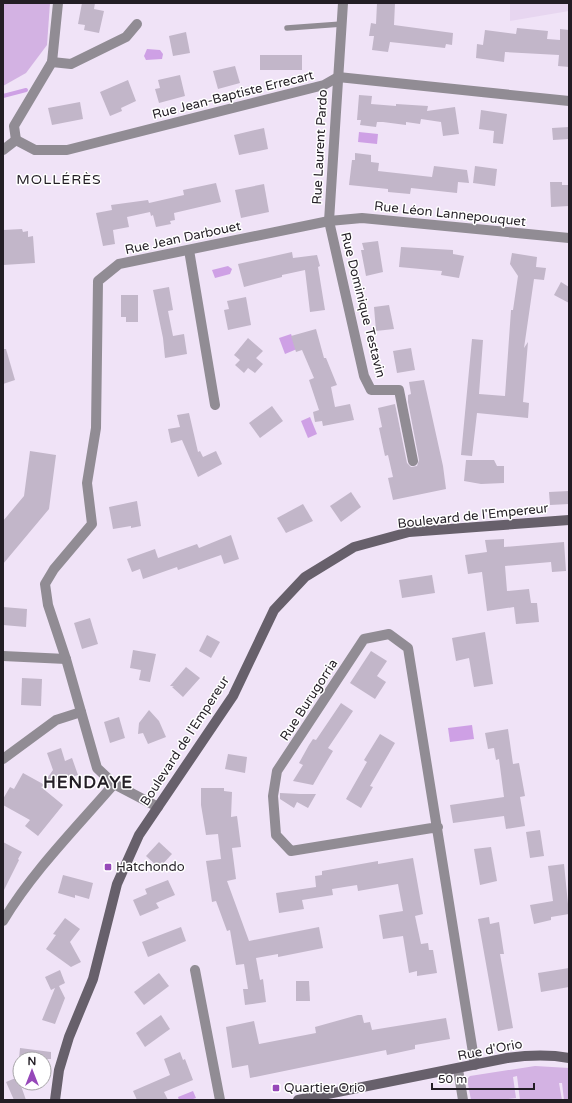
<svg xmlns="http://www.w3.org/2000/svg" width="572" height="1103" viewBox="0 0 572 1103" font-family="'Varela Round',sans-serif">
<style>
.built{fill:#e7d6f0}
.green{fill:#d3b2e3}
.water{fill:#cea0e5}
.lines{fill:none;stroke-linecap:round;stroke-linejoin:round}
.stream{stroke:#cea0e5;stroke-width:4}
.building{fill:#c2b6c9}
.lane{stroke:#918c94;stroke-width:5.5}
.street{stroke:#918c94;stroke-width:10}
.secondary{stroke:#67606b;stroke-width:10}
.poi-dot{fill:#9648b9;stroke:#fff;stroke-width:1.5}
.labels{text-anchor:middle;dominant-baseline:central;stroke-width:3;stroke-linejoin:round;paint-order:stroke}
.street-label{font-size:13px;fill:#231e25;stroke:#fff}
.poi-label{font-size:13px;fill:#231e25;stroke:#fff;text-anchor:start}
.neighbourhood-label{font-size:14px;letter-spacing:1px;fill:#231e25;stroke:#fff}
.district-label{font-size:17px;font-weight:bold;letter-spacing:1px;fill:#231e25;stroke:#fff}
</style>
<rect width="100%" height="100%" fill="#f0e3f7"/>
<!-- built -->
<polygon class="built" points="510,3 569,3 569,11 510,21"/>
<!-- green -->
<g class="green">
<polygon points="3,3 50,3 47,45 26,73 3,86"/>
<polygon points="535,1066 569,1068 569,1100 564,1100 562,1083 559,1083 562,1100 520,1100 517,1076 513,1077 516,1098 501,1100 471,1100 467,1079 470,1076"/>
</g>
<!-- water -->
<g class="water">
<polygon points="147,49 160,50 163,54 162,59 146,60 144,56"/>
<polygon points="359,132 378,134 377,144 358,142"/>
<polygon points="228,266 232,269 230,274 215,278 212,270"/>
<polygon points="291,334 297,349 285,354 279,338"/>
<polygon points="310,417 317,434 308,438 301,421"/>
<polygon points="472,725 474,739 450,742 448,728"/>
<polygon points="193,1091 196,1098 190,1100 179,1100 178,1097"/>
</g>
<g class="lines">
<!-- stream -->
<polyline class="stream" points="3,96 26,90"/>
</g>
<!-- building -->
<g class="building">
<polygon points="82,3 95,3 94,9 104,11 99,33 84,30 85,25 78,24"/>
<polygon points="377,3 395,3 394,25 453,33 452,45 446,44 445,48 390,42 388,52 372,50 374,36 369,36 371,23 376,24"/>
<polygon points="517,28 548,31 547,39 560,40 560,29 569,30 569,67 558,66 559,55 505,52 504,62 476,58 477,44 483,45 485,30 516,34"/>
<polygon points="186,32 190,53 173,56 169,36"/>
<rect x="260" y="55" width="42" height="15"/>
<polygon points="235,66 240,83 218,89 213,71"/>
<polygon points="180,75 185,96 159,103 155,89 160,88 158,80"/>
<polygon points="128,80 136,101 121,108 122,111 110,116 100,92"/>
<polygon points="359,95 372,96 371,104 396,106 396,104 428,106 427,111 455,107 459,134 443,136 441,122 421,119 420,124 406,122 406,125 383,122 377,122 376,127 360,125 361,120 357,120"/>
<polygon points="80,102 83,119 52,125 48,108"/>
<polygon points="481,110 507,114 503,144 493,143 494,131 479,129"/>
<polygon points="569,127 569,139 553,140 552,128"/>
<polygon points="264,128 268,149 239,155 234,135"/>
<polygon points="355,153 371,155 371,162 379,163 378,171 432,177 434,166 467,170 469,183 458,182 457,193 411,188 410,194 388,192 388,189 349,185 352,160 355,160"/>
<polygon points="475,166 497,169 495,186 473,183"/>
<polygon points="550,182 562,182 562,185 569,185 569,206 551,207"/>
<polygon points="216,183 221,202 174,213 175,220 170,221 171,224 156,227 153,215 151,216 150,212 127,217 129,227 113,230 115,244 103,246 96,213 112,210 111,205 148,200 149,203 184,195 183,190"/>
<polygon points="264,184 269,212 241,218 235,190"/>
<polygon points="22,229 23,232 28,231 28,237 33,236 35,263 3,265 3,230"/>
<polygon points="378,241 383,272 366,276 361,250 364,250 362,243"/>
<polygon points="401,247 453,250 453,254 464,256 459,278 441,275 442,271 399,267"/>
<polygon points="292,252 293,258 317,255 320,266 318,267 325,310 310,312 305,270 282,275 282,277 244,287 238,264"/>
<polygon points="512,253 537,257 536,267 546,268 544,280 534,279 524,348 528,342 523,402 529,403 528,418 477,413 472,456 461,455 472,339 483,340 479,394 505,396 511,310 513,310 518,276 510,264"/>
<polygon points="561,282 569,287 569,303 554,295"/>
<polygon points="169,287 173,310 168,311 173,336 184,334 187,354 165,358 163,338 153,290"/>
<polygon points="121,295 138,295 138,322 126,322 126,317 121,317"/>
<polygon points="246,297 251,325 228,330 224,310 229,309 227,301"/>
<polygon points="389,305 394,329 376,331 374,307"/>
<polygon points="316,329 324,358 326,358 337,385 331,387 335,407 350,404 354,420 323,426 322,421 315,422 313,412 319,410 309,380 314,378 302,350 296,352 291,336"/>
<polygon points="248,338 263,351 256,358 263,364 255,373 248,368 244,373 235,365 240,360 234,355"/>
<polygon points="411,348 415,370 397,373 393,351"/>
<polygon points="3,349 6,349 15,380 3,384"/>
<polygon points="424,380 443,466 446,489 393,500 388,478 393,477 388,455 385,456 379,428 382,427 378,408 395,404 407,463 411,467 417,466 419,460 408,402 408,395 411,394 409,382"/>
<polygon points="272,406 283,421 260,438 249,423"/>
<polygon points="189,413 198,452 200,451 203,457 216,451 222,464 198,477 182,440 171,443 168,429 180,427 177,415"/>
<polygon points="30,451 56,455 49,509 3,564 3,521 24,496"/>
<polygon points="466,460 494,460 497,466 504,466 504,483 481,484 464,481"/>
<polygon points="569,491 569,504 550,505 549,492"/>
<polygon points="351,492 361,507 341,522 330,506"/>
<polygon points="137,501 141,526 131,528 131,526 113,529 109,507"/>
<polygon points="303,504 313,521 286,533 277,518"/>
<polygon points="231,535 239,559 224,564 221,555 178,570 177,567 143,579 140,569 132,572 127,559 155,549 158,558 197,544 199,548"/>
<polygon points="504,539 504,547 564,542 566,571 552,572 551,562 505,566 507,591 529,589 531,603 537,603 539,622 516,624 514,607 487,611 482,572 468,574 465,555 487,552 485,540"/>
<polygon points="432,575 435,593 402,598 399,580"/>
<polygon points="3,607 27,609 26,627 3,625"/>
<polygon points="90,618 98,644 82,649 74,623"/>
<polygon points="485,632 493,684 474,687 469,658 456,661 452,638"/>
<polygon points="207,635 220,642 211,658 199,651"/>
<polygon points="133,650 156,654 150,682 139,680 141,670 130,668"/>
<polygon points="371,651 387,661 377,676 386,682 375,699 350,683"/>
<polygon points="186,667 200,678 183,697 172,687 174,686 170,686"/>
<polygon points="22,678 42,679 41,706 21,705"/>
<polygon points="341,703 353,711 328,748 333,751 321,771 313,785 293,781 303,765 299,763 309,745 313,739 316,740"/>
<polygon points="149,710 159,721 166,737 148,744 143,733 138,734 139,723"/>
<polygon points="119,717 125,738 110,743 104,722"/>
<polygon points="508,729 513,764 519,763 525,796 520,797 525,826 506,829 504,816 453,823 450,805 504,797 499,759 496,760 494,748 488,749 485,733"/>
<polygon points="380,734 395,743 370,786 373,787 361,808 346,799 367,762 364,760"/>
<polygon points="61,748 65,761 72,758 78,775 41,787 63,805 38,836 25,826 30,820 3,805 3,799 10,787 14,789 23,773 43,784 53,770 47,753"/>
<polygon points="228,754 247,757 245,773 225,769"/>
<polygon points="201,788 224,788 224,791 232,792 231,817 237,816 241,847 232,848 236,879 227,881 249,941 319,927 323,948 278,957 278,954 256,958 260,980 263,979 266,1002 245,1005 243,989 248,989 244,964 236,965 230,930 227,931 216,901 212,902 206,861 221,859 218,834 206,835 201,805"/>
<polygon points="280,793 300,794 316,794 308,808 297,802 294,808 280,799"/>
<polygon points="540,830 544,856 530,858 526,832"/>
<polygon points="3,842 22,852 18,859 19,860 3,892"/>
<polygon points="159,842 172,854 159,868 146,856"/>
<polygon points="491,847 497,881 480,885 474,849"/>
<polygon points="413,858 423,914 415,916 421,944 428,943 429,950 433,950 437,973 417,976 417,971 409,973 403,936 383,939 379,915 403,911 398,884 358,891 357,885 332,889 333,895 302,900 304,909 279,913 276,893 316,887 315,876 322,875 322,871 378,861 378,864"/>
<polygon points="564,864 569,914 551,917 551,920 534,924 530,905 553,901 548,866"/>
<polygon points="63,875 93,883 89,899 75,895 75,898 58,893"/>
<polygon points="168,880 175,895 156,903 159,908 140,916 133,900 147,894 145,889"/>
<polygon points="489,917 490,924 499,922 504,954 500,954 513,1028 498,1031 478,919"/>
<polygon points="65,918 80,929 70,942 81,962 71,967 46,949 56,935 53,934"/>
<polygon points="181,927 186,941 148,957 142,942"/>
<polygon points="569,968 569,987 541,992 538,973"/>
<polygon points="60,970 65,983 59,986 65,998 55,1024 42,1020 55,988 51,990 45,977"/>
<polygon points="159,973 169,986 144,1005 134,992"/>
<polygon points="296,981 309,981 310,1001 296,1001"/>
<polygon points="161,1015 170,1029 145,1047 136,1033"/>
<polygon points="358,1015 362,1015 364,1023 370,1022 372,1030 446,1018 450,1039 415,1045 415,1049 387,1055 386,1050 250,1078 248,1065 232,1068 226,1027 254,1021 259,1044 316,1033 315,1027"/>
<polygon points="20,1048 51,1052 51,1059 19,1059"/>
<polygon points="180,1052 183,1060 185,1059 193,1080 164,1092 168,1100 137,1100 133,1091 170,1075 164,1059"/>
<polygon points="18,1077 20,1083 26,1100 14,1100 6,1082"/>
</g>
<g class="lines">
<!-- lane -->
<polyline class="lane" points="287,28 342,24"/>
<!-- street -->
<g class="street">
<polyline points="343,3 329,221 364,376 371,390 399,390 413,461"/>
<polyline points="52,62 71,64 126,37 137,24"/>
<polyline points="16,140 14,126 52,62 58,3"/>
<polyline points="3,150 16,140 35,150 67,150 324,85 338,77 569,101"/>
<polyline points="189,250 215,405"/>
<polyline points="3,656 66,659"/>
<polyline points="3,759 56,720 81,712"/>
<polyline points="158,807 114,784 97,768 66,659 48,605 45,584 54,569 92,524 87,483 96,428 98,281 119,264 329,221 362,218 569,238"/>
<polyline points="438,827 291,851 276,835 273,796 277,771 364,639 389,634 408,648 475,1065"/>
<path d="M3,921C33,871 76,828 114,784"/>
<polyline points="195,970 220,1100"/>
<polyline points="458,1069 463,1100"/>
</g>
<!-- secondary -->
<g class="secondary">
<polyline points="55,1100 59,1070 69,1037 93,979 117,884 139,835 233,696 274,610 305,577 354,547 409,532 569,520"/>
<path d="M298,1100L507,1058C529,1055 547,1054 569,1058"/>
</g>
</g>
<!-- markers -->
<g class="poi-dot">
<rect x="104" y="863" width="8" height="8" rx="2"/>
<rect x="272" y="1084" width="8" height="8" rx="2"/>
</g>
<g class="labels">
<!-- street labels -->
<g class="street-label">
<text transform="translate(233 95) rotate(-14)">Rue Jean-Baptiste Errecart</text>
<text transform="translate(320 147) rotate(-87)">Rue Laurent Pardo</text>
<text transform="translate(450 214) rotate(6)">Rue Léon Lannepouquet</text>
<text transform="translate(183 238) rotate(-12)">Rue Jean Darbouet</text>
<text transform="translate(363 305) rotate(76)">Rue Dominique Testavin</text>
<text transform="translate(473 516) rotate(-6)">Boulevard de l'Empereur</text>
<text transform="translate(309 700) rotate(-57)">Rue Burugorria</text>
<text transform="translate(185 741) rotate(-57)">Boulevard de l'Empereur</text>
<text transform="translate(490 1050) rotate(-11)">Rue d'Orio</text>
</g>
<!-- poi labels -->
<g class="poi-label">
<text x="116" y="867">Hatchondo</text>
<text x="284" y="1088">Quartier Orio</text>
</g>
<!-- neighbourhood labels -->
<g class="neighbourhood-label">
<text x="59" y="179">MOLLÉRÈS</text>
</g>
<!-- district labels -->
<g class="district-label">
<text x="88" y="782">HENDAYE</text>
</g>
</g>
<!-- border -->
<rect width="572" height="1103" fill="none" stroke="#231e25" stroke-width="8"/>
<!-- north arrow -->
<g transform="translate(32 1071)"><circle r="19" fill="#ffffff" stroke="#a7a5a8"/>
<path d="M0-3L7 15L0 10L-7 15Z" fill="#9648b9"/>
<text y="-6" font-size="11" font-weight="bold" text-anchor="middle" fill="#231e25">N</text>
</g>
<!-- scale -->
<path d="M432 1083v6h102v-6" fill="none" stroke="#231e25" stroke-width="2"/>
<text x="438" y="1083" font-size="12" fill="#231e25" stroke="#ffffff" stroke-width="3" paint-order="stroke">50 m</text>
</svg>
